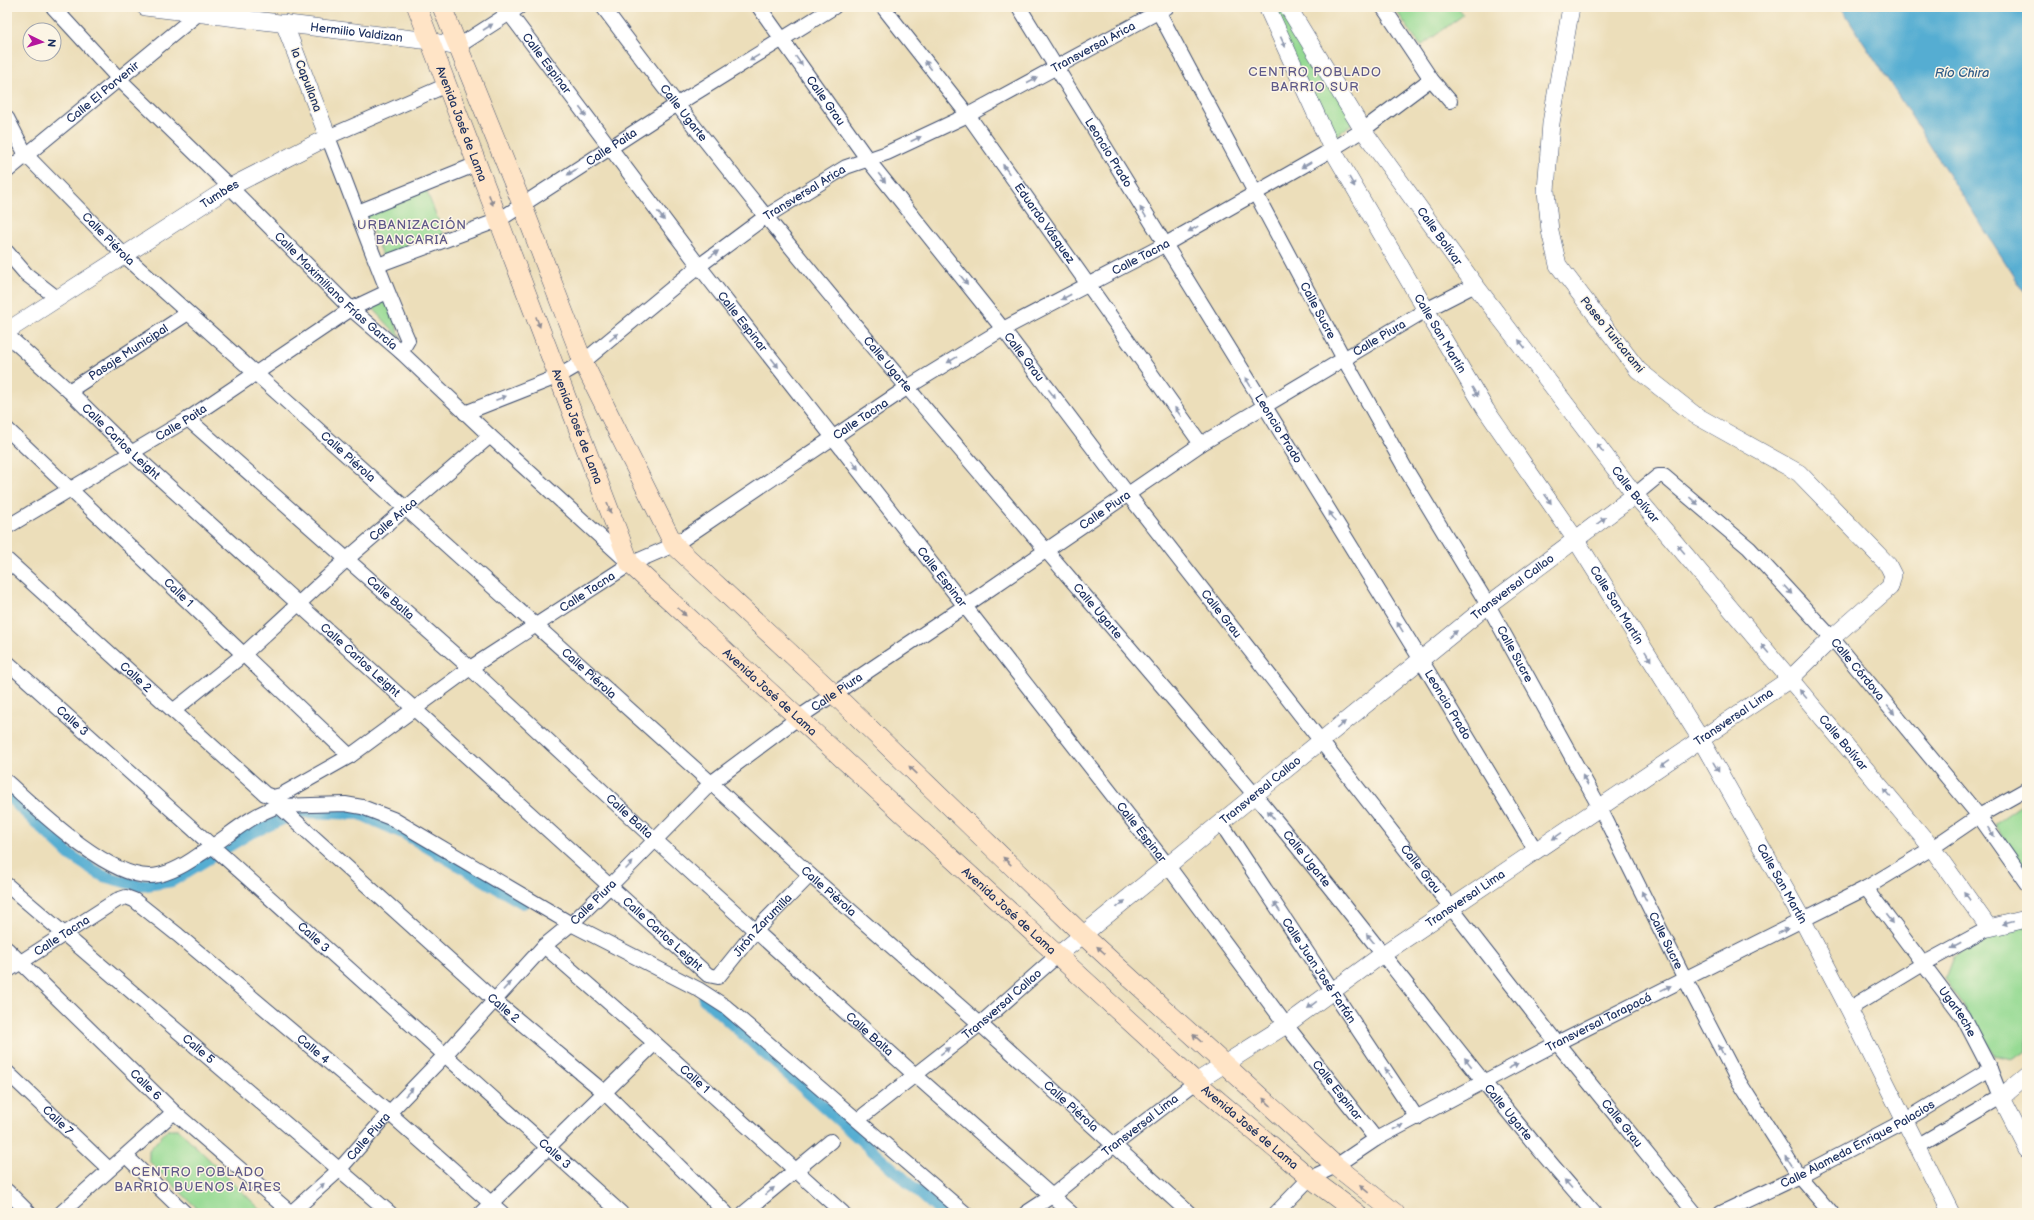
<svg xmlns="http://www.w3.org/2000/svg" width="2034" height="1220" viewBox="0 0 2034 1220" font-family="'Balsamiq Sans',sans-serif">
<style>
.green{fill:#95da93;stroke:#588478}
.water{fill:#55add2;stroke:#386e98}
.lines{fill:none;stroke-linecap:round;stroke-linejoin:round}
.canal{stroke:#55add2;stroke-width:12}
.minor-casing{stroke:#3a496c;stroke-width:16}
.tertiary-casing{stroke:#3a496c;stroke-width:18}
.secondary-casing{stroke:#3a496c;stroke-width:20}
.minor{stroke:#fff;stroke-width:14}
.tertiary{stroke:#fff;stroke-width:17}
.secondary{stroke:#ffe4c6;stroke-width:19}
.oneway{fill:#8d97ae}
.oneway2{fill:#8d8a92}
.labels{text-anchor:middle;dominant-baseline:central;stroke-width:3;stroke-linejoin:round;paint-order:stroke}
.street-label{font-size:12px;fill:#1b2f5e;stroke:#fcf5e5}
.neighbourhood-label{font-size:13px;letter-spacing:1px;fill:#5e5989;stroke:#fcf5e5}
.water-label{font-size:13px;font-style:italic;fill:#2f5b87;stroke:#fcf5e5}
</style>
<rect width="100%" height="100%" fill="#fcf5e5"/>
<filter id="ink" filterUnits="userSpaceOnUse"><feTurbulence type="fractalNoise" baseFrequency=".025" numOctaves="2"/><feDisplacementMap in="SourceGraphic" scale="8" xChannelSelector="R" yChannelSelector="G"/><feConvolveMatrix kernelMatrix="1 2 1 2 8 2 1 2 1" color-interpolation-filters="sRGB"/></filter>
<filter id="wash" filterUnits="userSpaceOnUse"><feTurbulence type="fractalNoise" baseFrequency=".012" numOctaves="4" result="noise"/><feDisplacementMap in="SourceGraphic" scale="16" xChannelSelector="R" yChannelSelector="G"/><feGaussianBlur stdDeviation="0.9" result="paint"/><feColorMatrix in="noise" values="0 0 0 0 0 0 0 0 0 0 0 0 0 0 0 0 0 1.4 0 .05"/><feComposite in="paint" operator="in"/></filter>
<g filter="url(#wash)">
<rect width="100%" height="100%" fill="#ecdeba"/>
<!-- green -->
<g class="green">
<polygon points="1271,7 1285,7 1354,122 1331,140"/>
<polygon points="1405,7 1457,7 1463,15 1421,46 1397,12"/>
<polygon points="425,187 444,235 384,260 364,211"/>
<polygon points="387,298 401,339 372,307"/>
<polygon points="2027,801 2027,873 1994,824"/>
<polygon points="2013,924 2027,928 2027,1051 2011,1060 1995,1056 1945,978 1953,957"/>
<polygon points="168,1129 178,1129 264,1213 202,1213 149,1161 149,1150"/>
</g>
<!-- water -->
<polygon class="water" points="1841,7 2027,7 2027,296"/>
<g class="lines">
<!-- canal -->
<g class="canal">
<polyline points="7,795 70,855 103,876 140,886 172,881 249,834 299,812 360,814 405,834 523,903"/>
<polyline points="704,999 942,1213"/>
</g>
</g>
</g>
<g filter="url(#ink)">
<g class="lines">
<defs>
<g id="minor">
<path id="s1" d="M53,7L119,79L230,187L351,309L401,352L490,436L628,562"/>
<path id="s2" d="M603,7C806,280 1034,533 1253,793C1369,931 1474,1078 1594,1213"/>
<path id="s3" d="M759,7L868,160L1003,329L1127,493L1557,1043L1695,1213"/>
<path id="s4" d="M883,7L968,115L1201,444"/>
<path id="s5" d="M1019,7L1421,660L1536,851"/>
<path id="s6" d="M1156,7L1344,359L1405,468L1488,605L1600,808L1685,979L1736,1077L1799,1176L1831,1213"/>
<polyline points="1383,7 1431,79 1450,101"/>
<path id="s7" d="M509,13L699,266L1168,866L1286,1025L1376,1139"/>
<polyline points="457,47 519,7"/>
<path id="s8" d="M7,118L26,155L125,256L711,783L810,875L980,1024L1189,1213"/>
<path id="s9" d="M7,171L199,13"/>
<polyline points="358,212 477,164"/>
<polyline points="7,252 26,274 57,298"/>
<path id="s10" d="M378,265L499,220L676,105L834,7"/>
<path id="s11" d="M7,335L69,391L132,453L708,975L718,977L755,931L810,875"/>
<path d="M401,352L408,340C379,274 355,205 328,137L447,85"/>
<path id="s12" d="M69,391L188,313"/>
<path id="s13" d="M465,413L559,376L583,362L699,266L765,217L846,167L887,153L968,115L1167,7"/>
<path id="s14" d="M188,419L470,668L654,839L915,1075L1071,1213"/>
<path id="s15" d="M7,429L350,756"/>
<path id="s16" d="M1635,495L1658,476H1664L1749,548L1832,638L1979,816L2027,884"/>
<path id="s17" d="M7,527L188,419L351,309L387,292"/>
<path id="s18" d="M7,560L265,794L273,797L281,795L350,756L470,668L630,564L674,545L908,387L1003,329L1164,245L1324,154L1363,130L1431,79"/>
<path id="s19" d="M7,662L621,1213"/>
<path id="s20" d="M173,711L243,655L347,559L490,436"/>
<path d="M7,782C38,810 106,876 149,876C167,876 185,865 199,855C226,839 249,815 279,806L345,804L362,807L393,819L571,924L698,989L726,1007L965,1213"/>
<path id="s21" d="M279,806L494,1000L604,1092L726,1213"/>
<path id="s22" d="M1221,823L1417,1118"/>
<path id="s23" d="M7,885L390,1213"/>
<path id="s24" d="M1866,888L1963,1017L1990,1069L2001,1097L1917,1146"/>
<path id="s25" d="M544,946L655,1043L843,1213"/>
<path id="s26" d="M7,949L174,1112L291,1213"/>
<path id="s27" d="M7,971L117,900L126,897L134,900L178,935L389,1113L502,1213"/>
<polyline points="1849,1009 1923,964 1989,928"/>
<path id="s28" d="M7,1072L109,1169"/>
<path id="s29" d="M864,1115L980,1024L1058,955"/>
<polyline points="126,1156 185,1213"/>
<polyline points="7,1191 29,1213"/>
<polyline points="61,1213 174,1112"/>
<path id="s30" d="M291,1213L339,1170L389,1113L445,1055L544,946L571,924L609,887L711,783L798,718L965,606L1201,444L1426,310L1475,285"/>
<polyline points="481,1213 655,1043"/>
<polyline points="744,1213 831,1141"/>
<path id="s31" d="M1026,1213L1052,1196L1113,1146L1196,1082"/>
<path id="s32" d="M1276,1213L1310,1178L1336,1166L1376,1139L1557,1043L1866,888L1932,848L1979,816L2027,789"/>
<path id="s33" d="M1721,1213L1799,1176L1904,1121L1990,1069"/>
</g>
<g id="tertiary">
<path id="s34" d="M145,7L430,41L457,47"/>
<path id="s35" d="M1267,7L1332,149L1426,310L1486,410L1576,540L1700,738L1803,921L1849,1009L1951,1213"/>
<path id="s36" d="M1288,7L1363,130L1475,285L1635,495L1932,848L1989,928L2022,920H2027"/>
<path id="s37" d="M7,331L230,187L328,137L284,23"/>
<path id="s38" d="M1058,955L1488,605L1635,495"/>
<polyline points="2027,1075 2001,1097 2027,1148"/>
<path id="s39" d="M1196,1082L1286,1025L1383,954L1790,679L1832,638L1890,587L1893,575L1888,565L1799,473L1695,415L1638,370L1558,265L1550,231L1546,191L1551,123L1571,7"/>
</g>
<g id="secondary">
<path id="s40" d="M417,7L630,564L1196,1082L1310,1178L1357,1213"/>
<polyline points="442,7 522,204 583,362 674,545 834,694 1083,935 1336,1166 1395,1213"/>
</g>
</defs>
<!-- minor casing -->
<use href="#minor" class="minor-casing"/>
<!-- tertiary casing -->
<use href="#tertiary" class="tertiary-casing"/>
<!-- secondary casing -->
<use href="#secondary" class="secondary-casing"/>
<!-- minor -->
<use href="#minor" class="minor"/>
<!-- tertiary -->
<use href="#tertiary" class="tertiary"/>
<!-- secondary -->
<use href="#secondary" class="secondary"/>
</g>
<!-- one-way arrows -->
<defs><path id="oneway-solid" d="M-6-.8H1V-3.2L6.5 0L1 3.2V.8H-6Z"/></defs>
<g class="oneway">
<use href="#oneway-solid" transform="translate(488 27) rotate(-33)"/>
<use href="#oneway-solid" transform="translate(1283 42) rotate(65)"/>
<use href="#oneway-solid" transform="translate(754 58) rotate(149)"/>
<use href="#oneway-solid" transform="translate(799 61) rotate(55)"/>
<use href="#oneway-solid" transform="translate(928 65) rotate(-128)"/>
<use href="#oneway-solid" transform="translate(1032 80) rotate(-28)"/>
<use href="#oneway-solid" transform="translate(583 112) rotate(53)"/>
<use href="#oneway-solid" transform="translate(916 139) rotate(-25)"/>
<use href="#oneway-solid" transform="translate(1306 165) rotate(150)"/>
<use href="#oneway-solid" transform="translate(1006 169) rotate(-125)"/>
<use href="#oneway-solid" transform="translate(572 172) rotate(147)"/>
<use href="#oneway-solid" transform="translate(882 178) rotate(51)"/>
<use href="#oneway-solid" transform="translate(1352 182) rotate(60)"/>
<use href="#oneway-solid" transform="translate(1143 212) rotate(-122)"/>
<use href="#oneway-solid" transform="translate(661 216) rotate(53)"/>
<use href="#oneway-solid" transform="translate(1193 229) rotate(151)"/>
<use href="#oneway-solid" transform="translate(714 254) rotate(-36)"/>
<use href="#oneway-solid" transform="translate(964 280) rotate(51)"/>
<use href="#oneway-solid" transform="translate(1066 297) rotate(152)"/>
<use href="#oneway-solid" transform="translate(614 337) rotate(-40)"/>
<use href="#oneway-solid" transform="translate(1522 344) rotate(-128)"/>
<use href="#oneway-solid" transform="translate(952 360) rotate(149)"/>
<use href="#oneway-solid" transform="translate(775 363) rotate(52)"/>
<use href="#oneway-solid" transform="translate(1248 382) rotate(-122)"/>
<use href="#oneway-solid" transform="translate(1475 392) rotate(59)"/>
<use href="#oneway-solid" transform="translate(1052 394) rotate(53)"/>
<use href="#oneway-solid" transform="translate(501 398) rotate(-21)"/>
<use href="#oneway-solid" transform="translate(1178 412) rotate(-125)"/>
<use href="#oneway-solid" transform="translate(1600 448) rotate(-127)"/>
<use href="#oneway-solid" transform="translate(855 465) rotate(52)"/>
<use href="#oneway-solid" transform="translate(1548 499) rotate(55)"/>
<use href="#oneway-solid" transform="translate(1694 501) rotate(40)"/>
<use href="#oneway-solid" transform="translate(1332 516) rotate(-122)"/>
<use href="#oneway-solid" transform="translate(1601 521) rotate(-37)"/>
<use href="#oneway-solid" transform="translate(1681 549) rotate(-130)"/>
<use href="#oneway-solid" transform="translate(1788 590) rotate(47)"/>
<use href="#oneway-solid" transform="translate(1400 627) rotate(-122)"/>
<use href="#oneway-solid" transform="translate(1453 634) rotate(-39)"/>
<use href="#oneway-solid" transform="translate(1765 649) rotate(-130)"/>
<use href="#oneway-solid" transform="translate(1648 656) rotate(58)"/>
<use href="#oneway-solid" transform="translate(1803 694) rotate(-130)"/>
<use href="#oneway-solid" transform="translate(1891 710) rotate(50)"/>
<use href="#oneway-solid" transform="translate(1341 725) rotate(-39)"/>
<use href="#oneway-solid" transform="translate(1665 763) rotate(145)"/>
<use href="#oneway-solid" transform="translate(1716 767) rotate(60)"/>
<use href="#oneway-solid" transform="translate(1585 780) rotate(-119)"/>
<use href="#oneway-solid" transform="translate(1887 793) rotate(-130)"/>
<use href="#oneway-solid" transform="translate(1271 815) rotate(-129)"/>
<use href="#oneway-solid" transform="translate(1991 832) rotate(55)"/>
<use href="#oneway-solid" transform="translate(1557 836) rotate(146)"/>
<use href="#oneway-solid" transform="translate(629 866) rotate(-46)"/>
<use href="#oneway-solid" transform="translate(1644 896) rotate(-116)"/>
<use href="#oneway-solid" transform="translate(1967 896) rotate(-125)"/>
<use href="#oneway-solid" transform="translate(1121 904) rotate(-39)"/>
<use href="#oneway-solid" transform="translate(1277 907) rotate(-124)"/>
<use href="#oneway-solid" transform="translate(1890 919) rotate(53)"/>
<use href="#oneway-solid" transform="translate(2008 923) rotate(166)"/>
<use href="#oneway-solid" transform="translate(1783 931) rotate(-26)"/>
<use href="#oneway-solid" transform="translate(1370 938) rotate(-129)"/>
<use href="#oneway-solid" transform="translate(1956 946) rotate(152)"/>
<use href="#oneway-solid" transform="translate(507 986) rotate(-47)"/>
<use href="#oneway-solid" transform="translate(1666 988) rotate(-26)"/>
<use href="#oneway-solid" transform="translate(1312 1005) rotate(143)"/>
<use href="#oneway-solid" transform="translate(1721 1050) rotate(-117)"/>
<use href="#oneway-solid" transform="translate(945 1051) rotate(-38)"/>
<use href="#oneway-solid" transform="translate(1468 1062) rotate(-128)"/>
<use href="#oneway-solid" transform="translate(1513 1066) rotate(-28)"/>
<use href="#oneway-solid" transform="translate(1388 1073) rotate(-123)"/>
<use href="#oneway-solid" transform="translate(409 1092) rotate(-46)"/>
<use href="#oneway-solid" transform="translate(1398 1127) rotate(-28)"/>
<use href="#oneway-solid" transform="translate(1789 1161) rotate(-123)"/>
<use href="#oneway-solid" transform="translate(1568 1184) rotate(-132)"/>
<use href="#oneway-solid" transform="translate(320 1187) rotate(-42)"/>
<use href="#oneway-solid" transform="translate(770 1191) rotate(-40)"/>
</g>
<g class="oneway2">
<use href="#oneway-solid" transform="translate(491 200) rotate(69)"/>
<use href="#oneway-solid" transform="translate(538 322) rotate(69)"/>
<use href="#oneway-solid" transform="translate(609 508) rotate(69)"/>
<use href="#oneway-solid" transform="translate(682 612) rotate(43)"/>
<use href="#oneway-solid" transform="translate(913 770) rotate(-136)"/>
<use href="#oneway-solid" transform="translate(1007 861) rotate(-136)"/>
<use href="#oneway-solid" transform="translate(1101 950) rotate(-138)"/>
<use href="#oneway-solid" transform="translate(1197 1038) rotate(-138)"/>
<use href="#oneway-solid" transform="translate(1267 1102) rotate(-137)"/>
<use href="#oneway-solid" transform="translate(1364 1189) rotate(-141)"/>
</g>
</g>
<g class="labels">
<!-- street labels -->
<g class="street-label">
<text stroke="none"><textPath href="#s34" startOffset="213">Hermilio Valdizan</textPath></text>
<text stroke="none"><textPath href="#s13" startOffset="732">Transversal Arica</textPath></text>
<text stroke="none"><textPath href="#s7" startOffset="63">Calle Espinar</textPath></text>
<text transform="translate(306 80) rotate(69)">la Capullana</text>
<text stroke="none"><textPath href="#s9" startOffset="124">Calle El Porvenir</textPath></text>
<text stroke="none"><textPath href="#s3" startOffset="115">Calle Grau</textPath></text>
<text stroke="none"><textPath href="#s2" startOffset="133">Calle Ugarte</textPath></text>
<text stroke="none"><textPath href="#s40" startOffset="125">Avenida José de Lama</textPath></text>
<text stroke="none"><textPath href="#s10" startOffset="263">Calle Paita</textPath></text>
<text stroke="none"><textPath href="#s5" startOffset="171">Leoncio Prado</textPath></text>
<text stroke="none"><textPath href="#s13" startOffset="408">Transversal Arica</textPath></text>
<text stroke="none"><textPath href="#s37" startOffset="253">Tumbes</textPath></text>
<text stroke="none"><textPath href="#s4" startOffset="270">Eduardo Vásquez</textPath></text>
<text stroke="none"><textPath href="#s36" startOffset="275">Calle Bolívar</textPath></text>
<text stroke="none"><textPath href="#s8" startOffset="159">Calle Piérola</textPath></text>
<text stroke="none"><textPath href="#s18" startOffset="1381">Calle Tacna</textPath></text>
<text stroke="none"><textPath href="#s1" startOffset="401">Calle Maximiliano Frías García</textPath></text>
<text stroke="none"><textPath href="#s6" startOffset="344">Calle Sucre</textPath></text>
<text stroke="none"><textPath href="#s7" startOffset="387">Calle Espinar</textPath></text>
<text stroke="none"><textPath href="#s35" startOffset="370">Calle San Martín</textPath></text>
<text transform="translate(1612 335) rotate(51)">Paseo Turicarami</text>
<text stroke="none"><textPath href="#s30" startOffset="1405">Calle Piura</textPath></text>
<text stroke="none"><textPath href="#s12" startOffset="71">Pasaje Municipal</textPath></text>
<text stroke="none"><textPath href="#s3" startOffset="439">Calle Grau</textPath></text>
<text stroke="none"><textPath href="#s2" startOffset="457">Calle Ugarte</textPath></text>
<text stroke="none"><textPath href="#s18" startOffset="1057">Calle Tacna</textPath></text>
<text stroke="none"><textPath href="#s17" startOffset="203">Calle Paita</textPath></text>
<text stroke="none"><textPath href="#s40" startOffset="449">Avenida José de Lama</textPath></text>
<text stroke="none"><textPath href="#s5" startOffset="495">Leoncio Prado</textPath></text>
<text stroke="none"><textPath href="#s11" startOffset="156">Calle Carlos Leight</textPath></text>
<text stroke="none"><textPath href="#s8" startOffset="483">Calle Piérola</textPath></text>
<text stroke="none"><textPath href="#s36" startOffset="599">Calle Bolívar</textPath></text>
<text stroke="none"><textPath href="#s30" startOffset="1081">Calle Piura</textPath></text>
<text stroke="none"><textPath href="#s20" startOffset="292">Calle Arica</textPath></text>
<text stroke="none"><textPath href="#s7" startOffset="711">Calle Espinar</textPath></text>
<text stroke="none"><textPath href="#s38" startOffset="585">Transversal Callao</textPath></text>
<text stroke="none"><textPath href="#s18" startOffset="733">Calle Tacna</textPath></text>
<text stroke="none"><textPath href="#s15" startOffset="237">Calle 1</textPath></text>
<text stroke="none"><textPath href="#s14" startOffset="270">Calle Balta</textPath></text>
<text stroke="none"><textPath href="#s35" startOffset="694">Calle San Martín</textPath></text>
<text stroke="none"><textPath href="#s2" startOffset="781">Calle Ugarte</textPath></text>
<text stroke="none"><textPath href="#s3" startOffset="763">Calle Grau</textPath></text>
<text stroke="none"><textPath href="#s6" startOffset="740">Calle Sucre</textPath></text>
<text stroke="none"><textPath href="#s11" startOffset="480">Calle Carlos Leight</textPath></text>
<text stroke="none"><textPath href="#s16" startOffset="310">Calle Córdova</textPath></text>
<text stroke="none"><textPath href="#s8" startOffset="807">Calle Piérola</textPath></text>
<text stroke="none"><textPath href="#s18" startOffset="174">Calle 2</textPath></text>
<text stroke="none"><textPath href="#s40" startOffset="786">Avenida José de Lama</textPath></text>
<text stroke="none"><textPath href="#s30" startOffset="757">Calle Piura</textPath></text>
<text stroke="none"><textPath href="#s5" startOffset="819">Leoncio Prado</textPath></text>
<text stroke="none"><textPath href="#s39" startOffset="650">Transversal Lima</textPath></text>
<text stroke="none"><textPath href="#s19" startOffset="88">Calle 3</textPath></text>
<text stroke="none"><textPath href="#s36" startOffset="923">Calle Bolívar</textPath></text>
<text stroke="none"><textPath href="#s38" startOffset="261">Transversal Callao</textPath></text>
<text stroke="none"><textPath href="#s14" startOffset="594">Calle Balta</textPath></text>
<text stroke="none"><textPath href="#s7" startOffset="1035">Calle Espinar</textPath></text>
<text stroke="none"><textPath href="#s2" startOffset="1105">Calle Ugarte</textPath></text>
<text stroke="none"><textPath href="#s3" startOffset="1087">Calle Grau</textPath></text>
<text stroke="none"><textPath href="#s35" startOffset="1018">Calle San Martín</textPath></text>
<text stroke="none"><textPath href="#s8" startOffset="1131">Calle Piérola</textPath></text>
<text stroke="none"><textPath href="#s39" startOffset="326">Transversal Lima</textPath></text>
<text stroke="none"><textPath href="#s30" startOffset="434">Calle Piura</textPath></text>
<text stroke="none"><textPath href="#s40" startOffset="1110">Avenida José de Lama</textPath></text>
<text stroke="none"><textPath href="#s11" startOffset="1028">Jirón Zarumilla</textPath></text>
<text stroke="none"><textPath href="#s11" startOffset="888">Calle Carlos Leight</textPath></text>
<text stroke="none"><textPath href="#s27" startOffset="65">Calle Tacna</textPath></text>
<text stroke="none"><textPath href="#s19" startOffset="412">Calle 3</textPath></text>
<text stroke="none"><textPath href="#s6" startOffset="1064">Calle Sucre</textPath></text>
<text stroke="none"><textPath href="#s22" startOffset="177">Calle Juan José Farfán</textPath></text>
<text stroke="none"><textPath href="#s29" startOffset="177">Transversal Callao</textPath></text>
<text stroke="none"><textPath href="#s21" startOffset="302">Calle 2</textPath></text>
<text stroke="none"><textPath href="#s24" startOffset="154">Ugarteche</textPath></text>
<text stroke="none"><textPath href="#s32" startOffset="377">Transversal Tarapacá</textPath></text>
<text stroke="none"><textPath href="#s14" startOffset="918">Calle Balta</textPath></text>
<text stroke="none"><textPath href="#s27" startOffset="382">Calle 4</textPath></text>
<text stroke="none"><textPath href="#s23" startOffset="252">Calle 5</textPath></text>
<text stroke="none"><textPath href="#s25" startOffset="201">Calle 1</textPath></text>
<text stroke="none"><textPath href="#s26" startOffset="194">Calle 6</textPath></text>
<text stroke="none"><textPath href="#s7" startOffset="1359">Calle Espinar</textPath></text>
<text stroke="none"><textPath href="#s8" startOffset="1455">Calle Piérola</textPath></text>
<text stroke="none"><textPath href="#s2" startOffset="1429">Calle Ugarte</textPath></text>
<text stroke="none"><textPath href="#s28" startOffset="70">Calle 7</textPath></text>
<text stroke="none"><textPath href="#s3" startOffset="1411">Calle Grau</textPath></text>
<text stroke="none"><textPath href="#s31" startOffset="144">Transversal Lima</textPath></text>
<text stroke="none"><textPath href="#s40" startOffset="1434">Avenida José de Lama</textPath></text>
<text stroke="none"><textPath href="#s30" startOffset="109">Calle Piura</textPath></text>
<text stroke="none"><textPath href="#s33" startOffset="153">Calle Alameda Enrique Palacios</textPath></text>
<text stroke="none"><textPath href="#s19" startOffset="736">Calle 3</textPath></text>
</g>
<!-- neighbourhood labels -->
<g class="neighbourhood-label">
<text x="1315" y="72">CENTRO POBLADO<tspan x="1315" dy="15">BARRIO SUR</tspan></text>
<text x="412" y="225">URBANIZACIÓN<tspan x="412" dy="15">BANCARIA</tspan></text>
<text x="198" y="1172">CENTRO POBLADO<tspan x="198" dy="15">BARRIO BUENOS AIRES</tspan></text>
</g>
<!-- water labels -->
<g class="water-label">
<text x="1962" y="73">Río Chira</text>
</g>
</g>
<!-- margin -->
<rect width="2034" height="1220" fill="none" stroke="#fcf5e5" stroke-width="24"/>
<!-- north arrow -->
<g transform="translate(42 42) rotate(95)"><circle r="19" fill="#fcf5e5" stroke="#a2a6af"/>
<path d="M0-3L7 15L0 10L-7 15Z" fill="#b5179e"/>
<text y="-6" font-size="11" font-weight="bold" text-anchor="middle" fill="#1b2f5e">N</text>
</g>
</svg>
